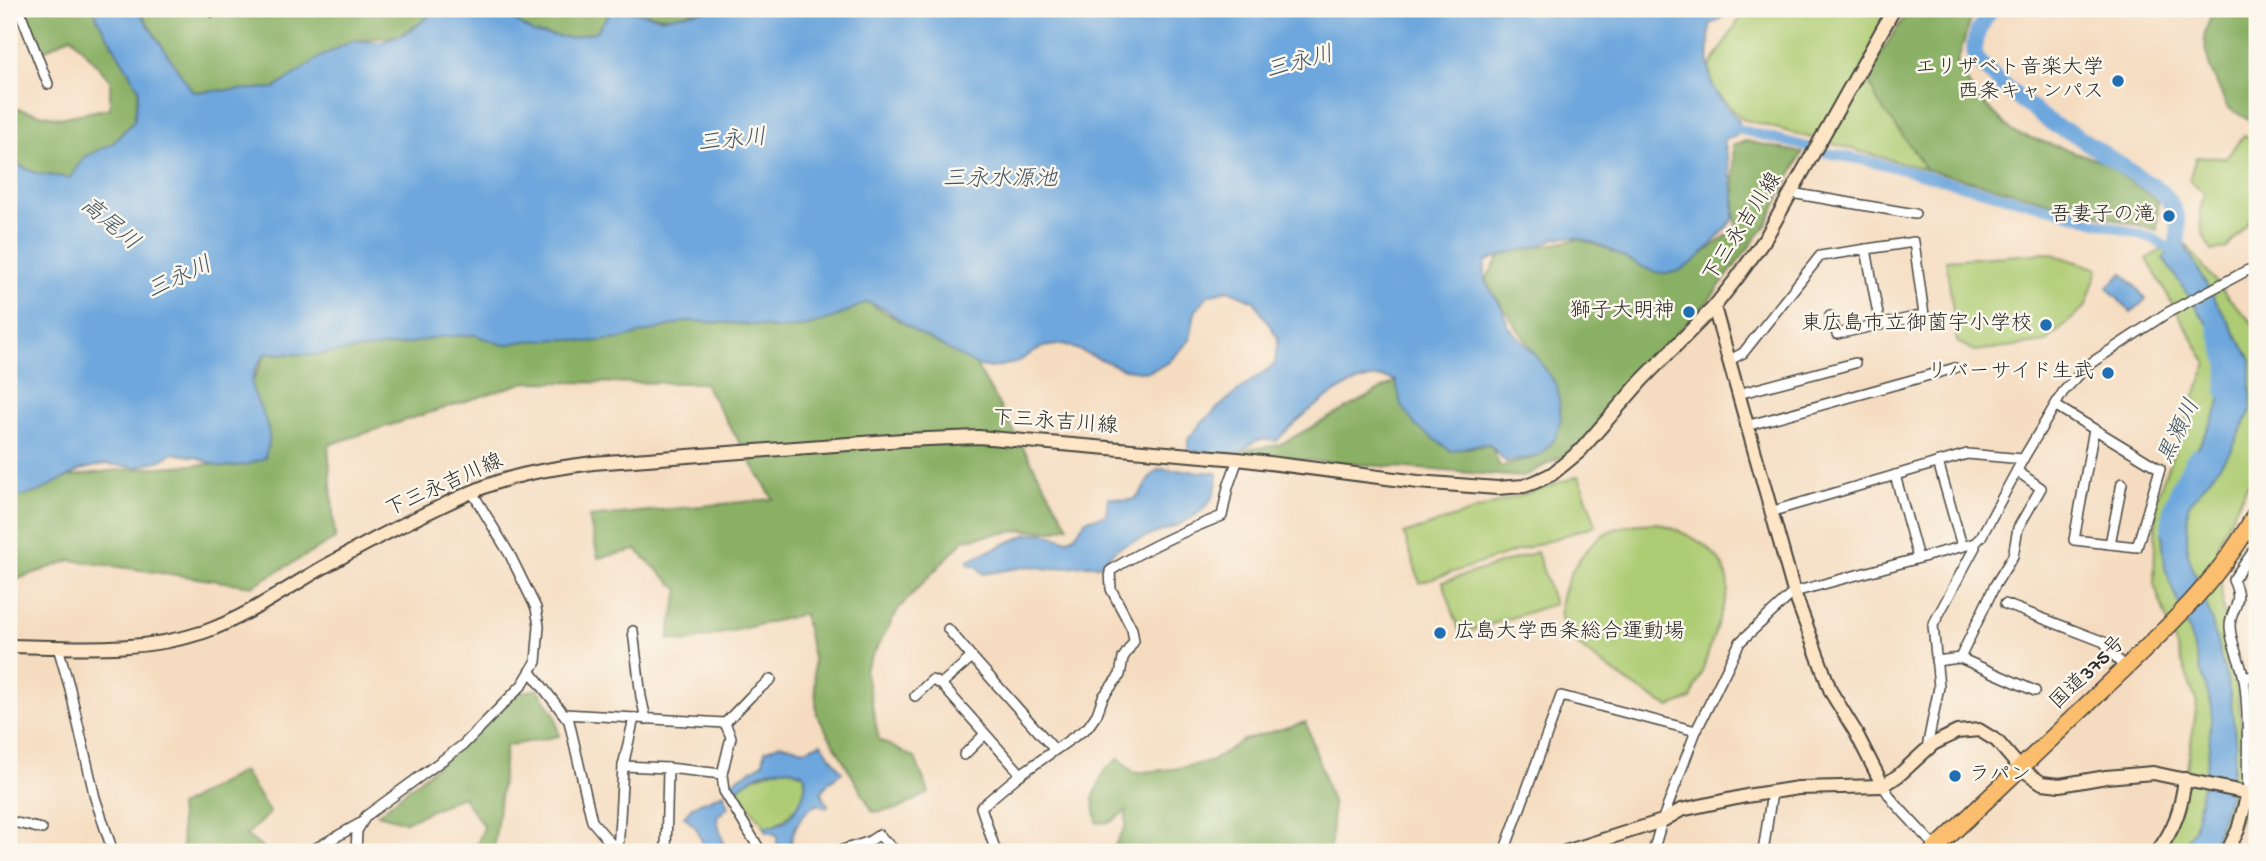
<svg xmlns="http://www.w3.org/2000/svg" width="2266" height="861" viewBox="0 0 2266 861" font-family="'Gochi Hand','Klee One',sans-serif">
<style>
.green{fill:#aecc73;stroke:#6c7c4f;stroke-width:2}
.forest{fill:#8ab065;stroke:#5a6e48;stroke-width:2}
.water{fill:#6ea7dd;stroke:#4c6984;stroke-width:2}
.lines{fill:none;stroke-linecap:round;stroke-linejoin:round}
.canal{stroke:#6ea7dd;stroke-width:10}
.river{stroke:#6ea7dd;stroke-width:16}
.street-casing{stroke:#494641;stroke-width:12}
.secondary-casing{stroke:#494641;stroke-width:16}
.highway-casing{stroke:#494641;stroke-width:19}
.street{stroke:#fff;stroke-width:9}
.secondary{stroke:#fde5c5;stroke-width:12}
.highway{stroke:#fabe6e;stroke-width:16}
.poi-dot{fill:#1f6fb2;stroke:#fbf7ec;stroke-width:2.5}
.labels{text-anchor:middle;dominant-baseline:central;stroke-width:5;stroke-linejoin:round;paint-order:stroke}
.poi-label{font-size:21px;fill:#2b2b2b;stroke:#fbf7ec;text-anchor:end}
.street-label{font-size:21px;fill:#2b2b2b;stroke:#fbf7ec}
.water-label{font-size:23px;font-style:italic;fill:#425669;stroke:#fbf7ec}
</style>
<rect width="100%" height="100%" fill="#fbf7ec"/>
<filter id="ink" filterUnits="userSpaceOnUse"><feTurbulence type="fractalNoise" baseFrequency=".0143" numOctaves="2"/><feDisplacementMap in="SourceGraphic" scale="14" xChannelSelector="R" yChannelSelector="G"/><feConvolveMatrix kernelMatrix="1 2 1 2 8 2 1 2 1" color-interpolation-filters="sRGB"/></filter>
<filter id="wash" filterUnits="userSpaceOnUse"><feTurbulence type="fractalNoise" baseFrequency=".00686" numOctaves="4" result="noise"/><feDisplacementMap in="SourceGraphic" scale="28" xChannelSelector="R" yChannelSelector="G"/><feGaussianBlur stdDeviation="1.57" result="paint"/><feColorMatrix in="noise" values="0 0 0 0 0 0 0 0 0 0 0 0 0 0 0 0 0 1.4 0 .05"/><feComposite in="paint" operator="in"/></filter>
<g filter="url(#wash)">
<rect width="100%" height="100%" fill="#f5dcc0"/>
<!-- green -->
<g class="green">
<polygon points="1746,9 1892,9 1866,75 1925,169 1742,119 1714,90 1709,68"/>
<path d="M2244,135L2257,140V212L2227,248L2212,251C2200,233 2196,213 2205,194L2189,180L2196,157L2226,158Z"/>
<polygon points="2180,237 2228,297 2257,328 2257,466 2217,545 2227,647 2237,692 2244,743 2243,813 2223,852 2156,852 2181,807 2197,704 2154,584 2156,499 2207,364 2147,259"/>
<polygon points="2049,253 2098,269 2086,306 2046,342 1975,351 1957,342 1946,260"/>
<polygon points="1579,476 1596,525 1420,583 1404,534"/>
<path d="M1658,523C1690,534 1729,551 1728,591L1702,672L1691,699L1670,707C1647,696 1578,651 1566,631C1547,602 1581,544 1610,531C1626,524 1641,524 1658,523Z"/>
<polygon points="1537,552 1554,604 1464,633 1459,630 1443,582"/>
<path d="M783,767L804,774C812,797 787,823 765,827L737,789L750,779Z"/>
</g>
<!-- forest -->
<g class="forest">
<polygon points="22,9 94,9 98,20 132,74 139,89 134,121 112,144 84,157 70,178 38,174 9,161 9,107 59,118 110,108 110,80 71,36 42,52"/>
<polygon points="138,9 445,9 397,36 352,41 275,88 192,92"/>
<polygon points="487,9 714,9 670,17 612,10 597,31 571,38 534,33 508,17"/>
<polygon points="1910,9 1974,9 1957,63 1973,92 2013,132 2102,161 2158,201 2157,230 1925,169 1920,159 1879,104 1866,75"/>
<polygon points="2213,9 2257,9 2257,125 2227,107 2209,65 2204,36"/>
<polygon points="1746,141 1802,153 1766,225 1708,301 1630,383 1578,448 1523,477 1238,455 1250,449 1279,445 1396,381 1459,449 1491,445 1500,467 1539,456 1557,386 1485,281 1501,254 1579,239 1608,249 1703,254 1736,228 1733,145"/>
<path d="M867,302L976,365L1068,526L1053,531L1023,530L965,539L899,608L865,669L879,740L915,758L929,793L898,809L873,812L817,715L813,658L804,614L686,642L668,639L679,590L636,550L598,558L589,517L773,499L704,383L526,382L328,445L335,539L252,586L71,560L9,582V492C87,465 174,468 256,461L251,385L266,353L291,354L499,323L688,321L799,327Z"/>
<polygon points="538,689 555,715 559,736 506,746 494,849 492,852 474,852 484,827 462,796 406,822 378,814 440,763 512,694"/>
<polygon points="1306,722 1333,805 1331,842 1328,852 1111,852 1126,826 1126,811 1111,822 1097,823 1093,799 1104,771 1119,758 1134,773 1173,769 1212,761 1243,740"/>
<polygon points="243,771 270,813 246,835 267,852 183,852 179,806"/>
</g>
<!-- water -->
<g class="water">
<path d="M94,9H137L193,92L275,88L320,57L352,41L381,42L411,31L433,12L440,9H497L534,33L571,38L597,31L612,10L637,12L662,18L714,9H1736L1710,25C1709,45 1705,72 1715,91C1721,102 1732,112 1739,121L1737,135L1724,140L1734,194V218C1719,236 1693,271 1669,273C1650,275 1625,257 1609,249C1594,242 1572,234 1556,238C1548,241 1540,247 1531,248C1513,252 1501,254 1485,262V281L1502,308L1509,327L1535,355L1557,386L1561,419L1556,438L1539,456L1506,462L1490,445L1480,444L1451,451L1416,426L1401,405L1396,381C1358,364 1302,415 1276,441L1264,439L1256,441L1235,455L1188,451V439C1212,409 1244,386 1275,364L1278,338L1254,301L1228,290L1208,295L1195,312L1190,340L1168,363L1148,372L1124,369L1064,344L1043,347L1015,363L990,368L976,365L913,330L885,309L867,302L838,316L808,326L781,329L747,324L688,321L621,339L587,342L566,339L525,341L504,345L475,335L438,337L407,344L315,355L266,353C235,391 265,398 269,436C270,443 266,452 265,458L246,465L221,467L196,457L173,453L161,460L137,467L105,464L80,470L38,492L9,499V394L11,393L9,391V261L14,258L16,239L9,228V161L38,174L70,178L84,157L112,144L134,121L139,89L98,20Z"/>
<polygon points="2180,237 2218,305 2251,359 2251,411 2231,451 2188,506 2187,552 2210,615 2230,693 2236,745 2229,796 2214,842 2207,852 2179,852 2194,829 2208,758 2212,707 2186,622 2165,568 2162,533 2182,478 2218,410 2229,356 2163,258"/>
<polygon points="2123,273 2146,299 2131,313 2107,287"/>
<path d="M1159,469L1217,473C1221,523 1153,531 1120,547C1111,552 1107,560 1099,565H1083L1050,569L1031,566L983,574L977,566L968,564V560L1028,534L1043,533L1066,540L1075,536L1086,520L1106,515L1108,498L1111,497C1148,509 1137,484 1159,469Z"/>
<path d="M821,743L842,772L828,783L821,793L828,805L826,808L819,804C802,809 788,835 792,852H777V835L767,832L764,826C768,826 772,826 776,825C793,820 810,791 804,774C777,762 758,772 737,789L728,784L763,763L765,751L780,744L805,750Z"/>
<path d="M724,793L728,807L717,817C718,829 725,841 724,852H701L704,847L697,829L684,816L693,806Z"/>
</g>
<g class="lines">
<!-- canal -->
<g class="canal">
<polyline points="1738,129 1808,147"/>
<polyline points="1823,152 1877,163 2044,207 2152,238 2175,252"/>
</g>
<!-- river -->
<g class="river">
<path d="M1991,9C1984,21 1971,38 1975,54C1979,69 2041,116 2056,126C2064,131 2073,132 2080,138C2107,156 2134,174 2162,192C2173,205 2180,218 2178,236C2177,245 2173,250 2178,259"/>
<polyline points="2215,324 2227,365 2224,391"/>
<path d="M2169,529C2170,501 2181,480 2196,456"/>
</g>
</g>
</g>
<g filter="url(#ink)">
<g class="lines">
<defs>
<g id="street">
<polyline points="19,9 48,84"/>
<polyline points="211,9 213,12"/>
<polyline points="1791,193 1915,214"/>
<polyline points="1866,249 1880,325"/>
<polyline points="1728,361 1743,353 1820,256 1914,242 1924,315 1837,334 1830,316"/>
<polyline points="1738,394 1855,363"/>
<polyline points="2056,406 2160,469 2137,547 2074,540 2094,429"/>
<polyline points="1746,426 1955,368"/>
<polyline points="1938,462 1962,546"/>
<polyline points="1895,475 1918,558"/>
<polyline points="1770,512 1967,454 2023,459"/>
<polyline points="2110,544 2122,483"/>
<polyline points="2005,604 2104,642 2125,669"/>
<polyline points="948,629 972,657"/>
<polyline points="633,631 641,697 646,719"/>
<polyline points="58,647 70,689 95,798 113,852"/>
<polyline points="1960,658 2035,691"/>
<polyline points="1936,661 1960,658 1995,585 2013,556 2018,528 2041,488 2017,471"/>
<polyline points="531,672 569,721 592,821 618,852"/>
<polyline points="2244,678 2257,675"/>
<polyline points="915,696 932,680 941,684"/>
<polyline points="564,714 725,723 731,737 722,774 668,768 666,852"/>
<polyline points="725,723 751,696 771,679"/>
<polyline points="1927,748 1939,687 1933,625 1975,547 1975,543"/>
<polyline points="964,755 985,734"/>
<polyline points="623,766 668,768"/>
<polyline points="722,774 724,791 760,850"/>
<polyline points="1021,774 941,684 972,657 1054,749"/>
<polyline points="1883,786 1893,801 1939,851"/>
<path d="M2248,793C2246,756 2250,716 2244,679C2241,661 2231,645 2230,627C2230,607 2245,605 2233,580L2257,546"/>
<polyline points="9,821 42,829"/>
<polyline points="309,852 359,824"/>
<polyline points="356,852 357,831 366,816 463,745 522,685 536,662 539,626 536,608 510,555 472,492"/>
<polyline points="618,852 623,766 634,718"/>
<polyline points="836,852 868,842 879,835 896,852"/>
<path d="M996,852L981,807L1018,776L1088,727L1097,714L1103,697L1120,675L1123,658L1134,641L1132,629L1111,589L1110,571C1145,548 1184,531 1222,516L1228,487L1238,459"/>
<polyline points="1504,852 1561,696 1696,731"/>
<polyline points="1653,852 1662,821 1696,731 1740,642 1794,592 1975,543 1981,537 2023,459 2063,392 2088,365 2167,313 2248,270 2257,272"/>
<polyline points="1763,852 1772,792"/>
</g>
<g id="secondary">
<polyline points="1714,307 1794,592 1831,692 1855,731 1883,786"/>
<path d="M9,646C74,647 141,653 204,632C246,617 284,590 322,568C359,547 397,527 435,509C458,498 480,487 504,480C533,471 563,467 593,463L903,440L978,437L1238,459L1418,482L1497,488L1524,486L1535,482L1552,474L1580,451L1642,380L1714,307L1737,278L1765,239L1894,9"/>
<polyline points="1565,852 1662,821 1681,810 1746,796 1798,788 1883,786 1899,775 1933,744 1957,732 1979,730 1997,741 2020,768 2042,783 2060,785 2106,777 2153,773 2257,795"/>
<path d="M2157,852C2175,828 2181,809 2185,779"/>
<polyline points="2227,852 2238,830 2248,793"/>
</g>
<path id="highway" d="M1932,852C1986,801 2040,749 2094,698C2154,640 2218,585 2257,511"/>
</defs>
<!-- street casing -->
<use href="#street" class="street-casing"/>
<!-- secondary casing -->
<use href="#secondary" class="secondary-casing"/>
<!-- highway casing -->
<use href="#highway" class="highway-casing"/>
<!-- street -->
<use href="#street" class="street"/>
<!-- secondary -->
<use href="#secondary" class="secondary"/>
<!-- highway -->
<use href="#highway" class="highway"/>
</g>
</g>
<!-- markers -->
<g class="poi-dot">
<circle cx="2118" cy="81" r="7"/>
<circle cx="2169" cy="216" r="7"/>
<circle cx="1689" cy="312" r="7"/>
<circle cx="2046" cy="325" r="7"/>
<circle cx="2108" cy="373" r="7"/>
<circle cx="1440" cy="633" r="7"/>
<circle cx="1955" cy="776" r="7"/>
</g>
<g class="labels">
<!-- poi labels -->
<g class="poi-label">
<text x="2104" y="69">エリザベト音楽大学<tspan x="2104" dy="24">西条キャンパス</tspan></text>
<text x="2155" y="216">吾妻子の滝</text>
<text x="1675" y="312">獅子大明神</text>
<text x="2032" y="325">東広島市立御薗宇小学校</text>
<text x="2094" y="373">リバーサイド生武</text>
<text x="1454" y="633" text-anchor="start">広島大学西条総合運動場</text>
<text x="1969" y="776" text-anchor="start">ラパン</text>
</g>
<!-- street labels -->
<g class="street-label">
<text transform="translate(1744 228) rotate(-57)">下三永吉川線</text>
<text transform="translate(1055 424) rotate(4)">下三永吉川線</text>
<text transform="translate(445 487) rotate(-24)">下三永吉川線</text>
<text transform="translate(2089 674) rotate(-44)">国道375号</text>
</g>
<!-- water labels -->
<g class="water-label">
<text transform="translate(1300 64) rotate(-15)">三永川</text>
<text transform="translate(732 142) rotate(-6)">三永川</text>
<text x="1000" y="180">三永水源池</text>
<text transform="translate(109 225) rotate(40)">高尾川</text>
<text transform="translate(180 279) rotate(-25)">三永川</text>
<text transform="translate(2180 432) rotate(-64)">黒瀬川</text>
</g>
</g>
<!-- margin -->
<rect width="2266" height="861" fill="none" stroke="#fbf7ec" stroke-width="35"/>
</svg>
